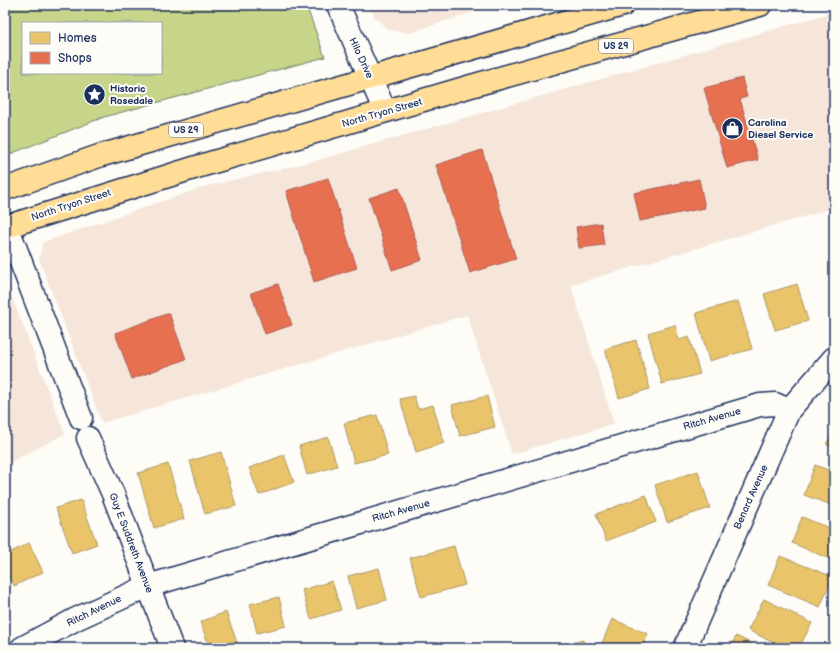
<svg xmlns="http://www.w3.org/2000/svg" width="839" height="653" viewBox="0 0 839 653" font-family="'Balsamiq Sans',sans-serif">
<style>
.built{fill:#f6e6da}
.green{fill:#c6d589;stroke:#708274;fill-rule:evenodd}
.homes{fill:#e9c46a;stroke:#ab9766}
.shops{fill:#e76f51;stroke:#aa5c55}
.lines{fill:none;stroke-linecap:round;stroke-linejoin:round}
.street-casing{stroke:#1b2f5e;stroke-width:25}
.primary-casing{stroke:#1b2f5e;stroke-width:25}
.street{stroke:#fdfcf7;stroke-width:22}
.primary{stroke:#ffdd96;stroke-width:22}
.labels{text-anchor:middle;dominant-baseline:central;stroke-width:4;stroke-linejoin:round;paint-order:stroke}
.shield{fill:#fdfcf7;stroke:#5f6c8c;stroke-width:1}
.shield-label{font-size:9px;font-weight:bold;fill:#1b2f5e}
.street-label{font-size:10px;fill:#1b2f5e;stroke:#fdfcf7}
.poi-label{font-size:10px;font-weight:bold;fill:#1b2f5e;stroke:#fdfcf7;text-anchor:start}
</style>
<rect width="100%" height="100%" fill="#fdfcf7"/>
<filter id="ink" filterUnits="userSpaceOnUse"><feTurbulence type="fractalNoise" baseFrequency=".025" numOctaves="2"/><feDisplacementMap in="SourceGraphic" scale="8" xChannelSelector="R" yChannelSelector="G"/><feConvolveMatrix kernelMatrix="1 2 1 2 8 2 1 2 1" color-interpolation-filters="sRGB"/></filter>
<g filter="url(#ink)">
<!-- built -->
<g class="built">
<polygon points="369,5 496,5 409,33 388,30 374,16"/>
<polygon points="834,12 834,208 571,285 614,424 512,454 467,315 102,423 39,259 43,242 207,186 311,162"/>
<polygon points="5,279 65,434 5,465"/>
</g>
<!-- green -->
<path class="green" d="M5,5H306L325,57L104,117L5,156ZM23,23H161V73H23Z"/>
<!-- homes -->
<g class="homes">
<polygon points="797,284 808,321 775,330 764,294"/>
<polygon points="738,301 752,349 709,361 696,313"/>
<polygon points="675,325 679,340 689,337 700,374 662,384 648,333"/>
<polygon points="636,340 650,389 619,398 605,349"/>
<polygon points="414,396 418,409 433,405 444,443 416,452 400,399"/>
<polygon points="487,396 495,427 460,436 452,405"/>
<polygon points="377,415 388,455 354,463 344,423"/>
<polygon points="834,432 834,449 826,444"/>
<polygon points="328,437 337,466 307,475 299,446"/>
<polygon points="221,452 236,506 205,514 190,461"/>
<polygon points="284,455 294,482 259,495 249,468"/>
<polygon points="168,464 184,519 154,528 138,473"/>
<polygon points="815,465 834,472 834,506 804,495"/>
<polygon points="698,471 710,508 667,522 655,485"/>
<polygon points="646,495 656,522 606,541 596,514"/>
<polygon points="81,500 97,544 72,553 56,508"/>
<polygon points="802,517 834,530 834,554 832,560 792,543"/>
<polygon points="29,543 43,572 14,586 5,569 5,555"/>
<polygon points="454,546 465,585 421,597 410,558"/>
<polygon points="780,556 833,577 820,607 768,585"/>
<polygon points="379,568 387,600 356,608 348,576"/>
<polygon points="332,581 341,610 311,619 302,590"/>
<polygon points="279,597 286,626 257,633 250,604"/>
<polygon points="764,599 812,623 799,648 784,648 748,630"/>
<polygon points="226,612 239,648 210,648 200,622"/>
<polygon points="612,619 648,634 642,648 600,648"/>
<polygon points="736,636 761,648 730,648"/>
<polygon points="583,640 585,648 555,648"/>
</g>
<!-- shops -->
<g class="shops">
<polygon points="742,78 747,97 740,99 758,160 727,168 704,88"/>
<polygon points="482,150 516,259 470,273 436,165"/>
<polygon points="328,178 357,268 314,282 286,191"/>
<polygon points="699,179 705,208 640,221 634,193"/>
<polygon points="399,188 422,260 392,270 369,198"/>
<polygon points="601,223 604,245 579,248 576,227"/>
<polygon points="278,284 292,325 265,334 251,293"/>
<polygon points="169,313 186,359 132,379 115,333"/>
</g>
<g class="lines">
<defs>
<g id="street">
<polyline points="338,5 385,111"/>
<polyline points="7,226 81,418"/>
<polyline points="88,438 113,494 172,648"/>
<polyline points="22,648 76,619 148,586 760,405 775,404 789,410"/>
<polyline points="685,648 789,410 834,358"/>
</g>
<g id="primary">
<polyline points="5,189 99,156 623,5"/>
<polyline points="5,227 200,166 471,86 760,5"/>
</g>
</defs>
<!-- street casing -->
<use href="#street" class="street-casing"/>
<!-- primary casing -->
<use href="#primary" class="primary-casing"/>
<!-- street -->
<use href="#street" class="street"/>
<!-- primary -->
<use href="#primary" class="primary"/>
</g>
</g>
<!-- icons -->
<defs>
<symbol id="sight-disc" viewBox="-11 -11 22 22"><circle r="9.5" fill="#1b2f5e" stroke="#fdfcf7"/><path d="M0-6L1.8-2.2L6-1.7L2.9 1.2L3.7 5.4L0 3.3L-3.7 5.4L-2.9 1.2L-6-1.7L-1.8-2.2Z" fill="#fff"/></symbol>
<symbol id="shop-disc" viewBox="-11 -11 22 22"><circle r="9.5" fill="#1b2f5e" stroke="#fdfcf7"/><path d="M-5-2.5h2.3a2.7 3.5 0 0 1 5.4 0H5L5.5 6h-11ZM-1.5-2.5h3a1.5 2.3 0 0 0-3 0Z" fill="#fff"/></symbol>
</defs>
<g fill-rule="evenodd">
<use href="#sight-disc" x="82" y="82" width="25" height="25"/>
<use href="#shop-disc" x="720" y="116" width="25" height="25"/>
</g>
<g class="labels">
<!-- shield labels -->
<g class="shield">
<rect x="599" y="39" width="34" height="14" rx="3"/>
<rect x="169" y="123" width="34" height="14" rx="3"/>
</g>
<g class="shield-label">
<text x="616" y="46">US 29</text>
<text x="186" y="130">US 29</text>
</g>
<!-- street labels -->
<g class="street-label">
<text transform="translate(361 58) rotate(65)">Hilo Drive</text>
<text transform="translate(382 113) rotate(-16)">North Tryon Street</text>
<text transform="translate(71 205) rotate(-18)">North Tryon Street</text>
<text transform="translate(712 419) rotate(-16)">Ritch Avenue</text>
<text transform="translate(751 497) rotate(-66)">Benard Avenue</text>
<text transform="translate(401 511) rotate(-16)">Ritch Avenue</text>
<text transform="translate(131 543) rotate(69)">Guy E Suddreth Avenue</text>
<text transform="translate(94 611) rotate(-26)">Ritch Avenue</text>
</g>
<!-- poi labels -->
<g class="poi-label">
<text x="110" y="89">Historic<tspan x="110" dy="12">Rosedale</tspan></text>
<text x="748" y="123">Carolina<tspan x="748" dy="12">Diesel Service</tspan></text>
</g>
</g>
<!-- margin -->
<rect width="839" height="653" fill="none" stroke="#fdfcf7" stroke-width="20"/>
<rect x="10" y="10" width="819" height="633" fill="none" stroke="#1b2f5e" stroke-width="1.5" filter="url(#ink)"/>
<!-- legend -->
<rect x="22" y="22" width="140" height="52" fill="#fdfcf7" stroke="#a3aaba"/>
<rect x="30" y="32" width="20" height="12" fill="#e9c46a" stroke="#a3aaba"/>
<text x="58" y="42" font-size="12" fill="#1b2f5e">Homes</text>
<rect x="30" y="52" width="20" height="12" fill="#e76f51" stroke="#a3aaba"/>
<text x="58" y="62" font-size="12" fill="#1b2f5e">Shops</text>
</svg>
